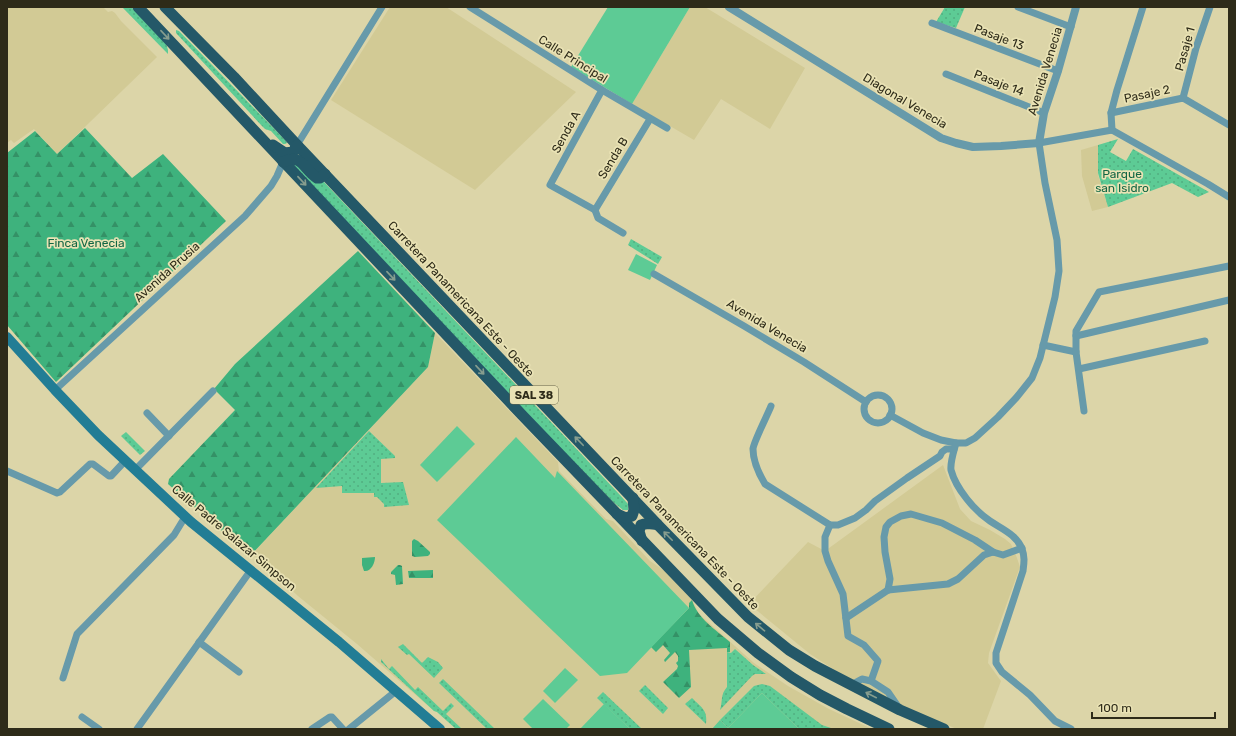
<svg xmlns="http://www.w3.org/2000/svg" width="1236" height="736" viewBox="0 0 1236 736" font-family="Rubik,sans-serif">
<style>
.built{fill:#d2ca95}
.grass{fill:url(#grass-dots)}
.forest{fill:url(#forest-firs)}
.garden{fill:#5dcb95}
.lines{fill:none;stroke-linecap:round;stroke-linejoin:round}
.minor{stroke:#679aaa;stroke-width:7}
.tertiary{stroke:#679aaa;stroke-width:8}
.secondary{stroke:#227d95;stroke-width:10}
.trunk{stroke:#245868;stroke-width:11}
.oneway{stroke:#869d8e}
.labels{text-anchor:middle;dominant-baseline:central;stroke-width:3.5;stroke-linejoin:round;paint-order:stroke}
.shield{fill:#e9e2b4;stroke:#666248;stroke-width:1}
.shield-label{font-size:11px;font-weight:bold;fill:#2e2b19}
.street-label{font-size:12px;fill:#2e2b19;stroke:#e9e2b4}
.park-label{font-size:12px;fill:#126744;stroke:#e9e2b4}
</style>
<defs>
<pattern id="grass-dots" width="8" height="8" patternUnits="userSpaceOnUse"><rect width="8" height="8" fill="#5dcb95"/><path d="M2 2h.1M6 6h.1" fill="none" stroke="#51ae80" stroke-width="1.8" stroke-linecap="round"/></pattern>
<pattern id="forest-firs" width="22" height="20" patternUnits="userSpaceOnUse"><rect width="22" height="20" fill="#3eb27d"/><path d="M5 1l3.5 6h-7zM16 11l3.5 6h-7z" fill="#349166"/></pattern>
</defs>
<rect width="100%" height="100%" fill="#dcd5a8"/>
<!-- built -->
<g class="built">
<polygon points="7,7 103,7 108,12 112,11 115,13 121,21 157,57 57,154 34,129 14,143 11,140 7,143"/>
<polygon points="390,7 446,7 576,92 475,190 331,100"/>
<polygon points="690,7 705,7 805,68 770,129 721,99 694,140 632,104"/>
<polygon points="1098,145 1098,175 1108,207 1092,211 1082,176 1081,150"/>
<polygon points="435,333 558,462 559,471 606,519 613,521 650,561 665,571 692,600 699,614 754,663 788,686 829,709 872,729 456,729 437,712 434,711 357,644 298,596 252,554 428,367"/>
<polygon points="943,465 960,509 971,521 990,530 1005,539 1011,544 1017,558 1020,567 989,653 988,663 1001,681 983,729 957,729 902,707 844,676 810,654 749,604 808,542 825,551"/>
</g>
<!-- grass -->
<g class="grass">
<polygon points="122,7 131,7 166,43 168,50 168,54"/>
<polygon points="945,7 965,7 956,28 936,22"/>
<polygon points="176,30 179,31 286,141 287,143 285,144 283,144 271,131 265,129 261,125 176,33"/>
<polygon points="1118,139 1110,152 1126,161 1133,149 1209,192 1198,197 1172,183 1108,207 1098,173 1098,145"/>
<polygon points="293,161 314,179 324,182 620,495 628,504 628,510 623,510 613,502 557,445 290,162"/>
<polygon points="631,239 662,257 658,264 628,245"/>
<polygon points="369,431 395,456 395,458 381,459 381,483 403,482 409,505 384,507 384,504 377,497 374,497 374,493 342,493 342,486 316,488"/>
<polygon points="126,432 145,451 140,455 121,436"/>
<polygon points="403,644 422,663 428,657 438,662 443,668 434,678 409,654 407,655 398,647"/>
<path d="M735,649L753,665L766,674H755L752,676L720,710C723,700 720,695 727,687V652L731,653Z"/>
<polygon points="381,659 389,669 392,666 415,690 418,687 443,711 451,703 454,706 446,714 462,729 456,729 437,712 434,711 381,662"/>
<polygon points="443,679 495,729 487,729 439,683"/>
<polygon points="762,684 770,686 822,725 834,729 799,729 762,693 728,728 720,720 754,686"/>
<polygon points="645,685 668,708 663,714 639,691"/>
<polygon points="603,692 642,729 630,729 597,698"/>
<path d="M692,698C701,707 708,710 706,724L685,704Z"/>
</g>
<!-- forest -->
<g class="forest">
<polygon points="85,128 132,178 163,154 226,221 56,382 7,325 7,153 35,131 57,154"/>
<polygon points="358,251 435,333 428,367 250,556 168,484 169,479 235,410 214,389 235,364"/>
<polygon points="414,539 418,541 430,552 430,554 428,556 415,557 412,556 412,541"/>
<path d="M375,557C375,563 371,572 364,571L362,565V558Z"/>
<polygon points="398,565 400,565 402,566 403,584 396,585 395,575 391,574 391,572"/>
<polygon points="433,570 433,578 409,578 408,571"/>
<path d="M692,600C697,618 716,630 730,642V652H727V648L689,650L691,687L679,698L663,682L677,669L678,666L676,663L678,661V656L675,652L665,662L664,660L670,653L663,645L656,652L651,647L689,608V603Z"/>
</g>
<!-- garden -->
<g class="garden">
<polygon points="608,7 690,7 632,104 571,67"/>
<polygon points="636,254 657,265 650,280 628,270"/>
<polygon points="457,426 475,444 437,482 420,465"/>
<polygon points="516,437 555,478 557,471 689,608 627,673 600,676 437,520"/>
<polygon points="565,668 578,680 555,703 543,691"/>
<polygon points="762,693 799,729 712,729 720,720 728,728"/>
<polygon points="543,699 570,725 566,729 533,729 523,719"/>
<polygon points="604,704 630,729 580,729"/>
</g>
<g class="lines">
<!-- minor -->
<g class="minor">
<polyline points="470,7 602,90 667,128"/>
<polyline points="1018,7 1071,27"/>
<polyline points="932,23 1058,71"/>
<polyline points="946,74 1044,113"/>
<polyline points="602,90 550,185 595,210 598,218 623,233"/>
<polyline points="1183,98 1196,48 1210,7"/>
<polyline points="1111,113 1183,98 1229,125"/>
<polyline points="1112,130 1208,184 1229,197"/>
<polyline points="1112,130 1111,113 1117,90 1143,7"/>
<polyline points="297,145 382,7"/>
<polyline points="595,210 650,119"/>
<polyline points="654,274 744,326 804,362 866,402"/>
<polyline points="1076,336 1229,300"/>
<polyline points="1043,345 1076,352"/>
<polyline points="1079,369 1205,341"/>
<polyline points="55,390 245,216 271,186 277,176 283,162"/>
<circle cx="878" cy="409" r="14"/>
<path d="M771,406C768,414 753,443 753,449C753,461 759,474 765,484L830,525H838L855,518L866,510L875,501L907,478L940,456L942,452L946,449H954"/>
<polyline points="1084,411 1076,352 1076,331 1099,292 1229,266"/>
<polyline points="147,413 169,436"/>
<polyline points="890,415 923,433 941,440 956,443 966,443 975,438 998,417 1016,398 1032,378 1040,358 1055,297 1059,271 1057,240 1045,183 1039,143 1112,130"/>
<path d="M956,443C954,451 950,462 951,470C956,489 975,511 990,521C1002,529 1017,535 1022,549C1025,557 1024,563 1023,571L996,653V663L1002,672L1030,695L1055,721L1071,729"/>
<polyline points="135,470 213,391"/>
<polyline points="7,471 57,493 60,492 90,464 93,464 109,476 111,476 125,461"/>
<polyline points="830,525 825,537 825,551 828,561 843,594 848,636 864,645 878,661 871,681"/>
<polyline points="888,590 890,579 885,552 884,537 886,527 890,522 901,516 911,514 942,523 975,540 993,552"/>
<polyline points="846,618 888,590 948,584 958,579 984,555 993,552 1003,555 1022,548"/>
<polyline points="199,642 239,672"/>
<polyline points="63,678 77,634 174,535 185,517"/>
<polyline points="851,685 862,679 871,681 888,692 899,708"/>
<polyline points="82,717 99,729"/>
<polyline points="137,729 251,570"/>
<polyline points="312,729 330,717 332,717 343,729"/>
<polyline points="349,729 396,691"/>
</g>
<!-- tertiary -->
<polyline class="tertiary" points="729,7 941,138 956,143 973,147 1001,146 1039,143 1044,113 1058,71 1076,7"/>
<!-- secondary -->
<polyline class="secondary" points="7,337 55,390 98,435 191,522 339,642 440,729"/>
<!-- trunk -->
<g class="trunk">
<polyline points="138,7 522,415 718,619 758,653 791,677 820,695 847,709 889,729"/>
<polyline points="165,7 234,77 297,145 657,524 748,617 789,650 815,666 900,710 944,729"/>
<polyline points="273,145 285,153 293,152 297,145"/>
<path d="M283,162C302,153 303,169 317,178H320L325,174"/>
<polyline points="617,514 626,518 632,516 634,510 633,498"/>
<path d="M642,541L639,531L641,525C647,522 651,525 657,524"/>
</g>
</g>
<!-- one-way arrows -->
<defs><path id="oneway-shaft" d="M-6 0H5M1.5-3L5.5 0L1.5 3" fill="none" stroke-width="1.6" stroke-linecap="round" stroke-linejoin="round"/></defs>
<g class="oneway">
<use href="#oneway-shaft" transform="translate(165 35) rotate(47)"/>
<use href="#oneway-shaft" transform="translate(302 181) rotate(47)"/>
<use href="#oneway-shaft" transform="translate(391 276) rotate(47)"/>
<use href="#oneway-shaft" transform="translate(480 370) rotate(47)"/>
<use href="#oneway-shaft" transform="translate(579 441) rotate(-134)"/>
<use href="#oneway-shaft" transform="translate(668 536) rotate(-135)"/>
<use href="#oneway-shaft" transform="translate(760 627) rotate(-140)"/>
<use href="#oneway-shaft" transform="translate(871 695) rotate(-153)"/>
</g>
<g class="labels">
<!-- shield labels -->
<rect class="shield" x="510" y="386" width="48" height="18" rx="3"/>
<g class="shield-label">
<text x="534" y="395">SAL 38</text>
</g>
<!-- street labels -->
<g class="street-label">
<text transform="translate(999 37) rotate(21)">Pasaje 13</text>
<text transform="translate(1185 49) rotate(-74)">Pasaje 1</text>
<text transform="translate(573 59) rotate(32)">Calle Principal</text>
<text transform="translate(1045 71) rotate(-73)">Avenida Venecia</text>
<text transform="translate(999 83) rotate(21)">Pasaje 14</text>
<text transform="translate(1147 94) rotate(-12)">Pasaje 2</text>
<text transform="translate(905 101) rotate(31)">Diagonal Venecia</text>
<text transform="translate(566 132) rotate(-61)">Senda A</text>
<text transform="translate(613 158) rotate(-59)">Senda B</text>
<text transform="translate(167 272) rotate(-42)">Avenida Prusia</text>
<text transform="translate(461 299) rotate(47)">Carretera Panamericana Este - Oeste</text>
<text transform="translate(767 326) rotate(31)">Avenida Venecia</text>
<text transform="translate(685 533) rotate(46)">Carretera Panamericana Este - Oeste</text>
<text transform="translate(234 538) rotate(40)">Calle Padre Salazar Simpson</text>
</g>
<!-- park labels -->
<g class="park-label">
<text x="1122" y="174">Parque<tspan x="1122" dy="14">san Isidro</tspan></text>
<text x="86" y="243">Finca Venecia</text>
</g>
</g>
<!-- border -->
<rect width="1236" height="736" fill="none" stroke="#2e2b19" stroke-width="16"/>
<!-- scale -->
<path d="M1092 712v6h123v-6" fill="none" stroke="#2e2b19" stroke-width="2"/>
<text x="1098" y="712" font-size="12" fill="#2e2b19" stroke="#e9e2b4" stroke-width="3" paint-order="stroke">100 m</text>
</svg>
